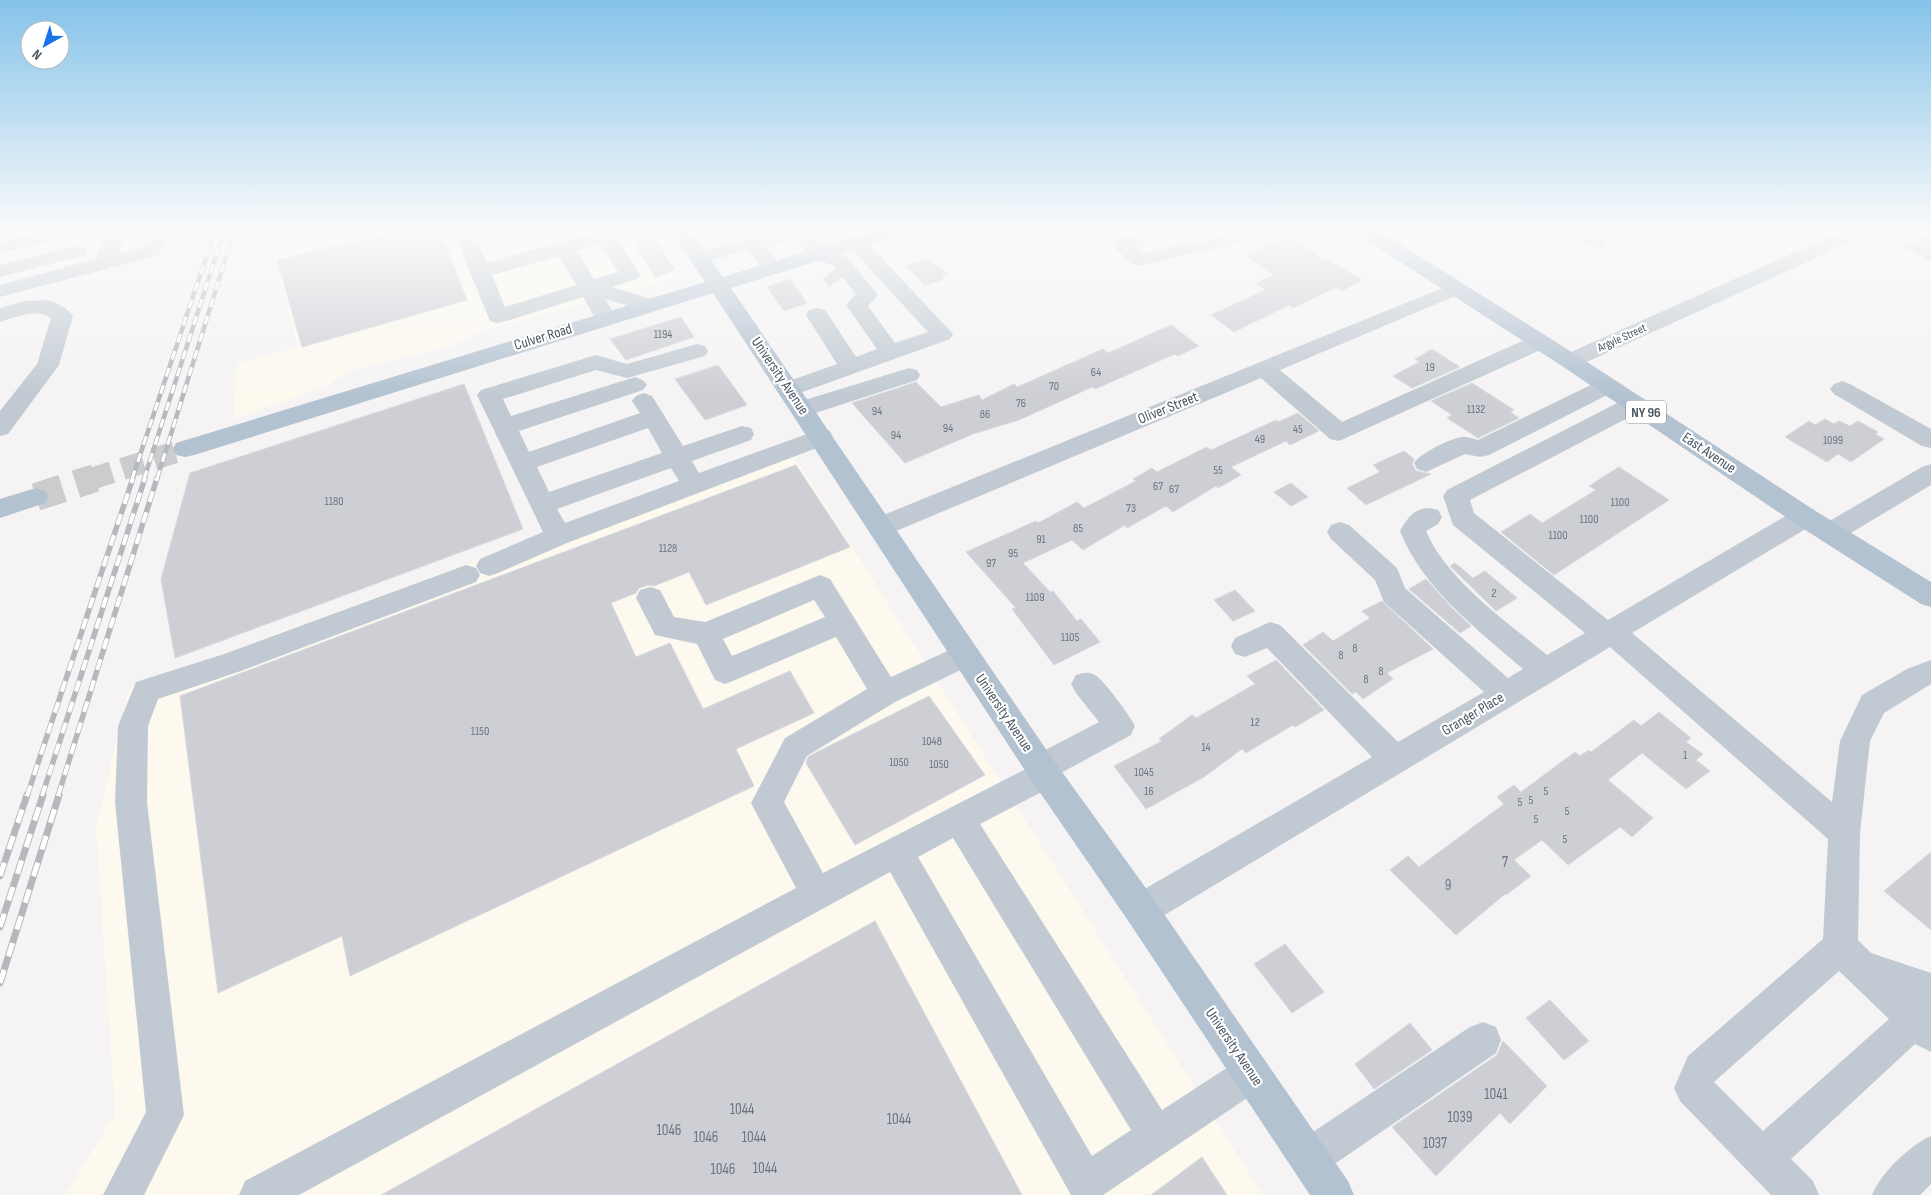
<svg xmlns="http://www.w3.org/2000/svg" width="1931" height="1195" viewBox="0 0 1931 1195" font-family="'Sofia Sans Condensed',sans-serif">
<style>
.commercial{fill:#fdf9ef}
.building{fill:#cdcfd5;stroke:#d7d9de}
.lines{fill:none;stroke-linecap:round;stroke-linejoin:round}
.minor-tunnel{stroke:#caccce;stroke-width:22;stroke-dasharray:22 11;stroke-linecap:butt}
.major-tunnel-far1{stroke:#caccce;stroke-width:22;stroke-dasharray:22 11;stroke-linecap:butt}
.major-tunnel{stroke:#caccce;stroke-width:28;stroke-dasharray:28 14;stroke-linecap:butt}
.minor{fill:#c1cad2;fill-rule:evenodd}
.major{fill:#b3c2d1;fill-rule:evenodd}
.rail-far2-casing{stroke:#b5b8bd;stroke-width:4.5}
.rail-far1-casing{stroke:#b5b8bd;stroke-width:5.5}
.rail-casing{stroke:#b5b8bd;stroke-width:7}
.rail-far2{stroke:#fff;stroke-width:3;stroke-dasharray:9;stroke-linecap:butt}
.rail-far1{stroke:#fff;stroke-width:4;stroke-dasharray:11;stroke-linecap:butt}
.rail{stroke:#fff;stroke-width:5;stroke-dasharray:14;stroke-linecap:butt}
.labels{text-anchor:middle;dominant-baseline:central;stroke-width:4.5;stroke-linejoin:round;paint-order:stroke}
.number-label{font-size:12px;fill:#6b747e}
.far-street-label{font-size:12px;fill:#4a5661;stroke:#fff}
.shield{fill:#fff;stroke:#808990;stroke-width:1}
.shield-label{font-size:14px;font-weight:bold;fill:#4a5661}
.street-label{font-size:15px;fill:#4a5661;stroke:#fff}
.near-number-label{font-size:15px;fill:#6b747e}
</style>
<rect width="100%" height="100%" fill="#f5f3f3"/>
<!-- commercial -->
<g class="commercial">
<polygon points="283,228 652,228 682,276 477,333 451,346 349,371 325,387 233,419 237,364 298,347 275,261"/>
<polygon points="788,446 1263,1195 65,1195 115,1114 96,826 129,688"/>
</g>
<!-- building -->
<g class="building">
<polygon points="410,228 439,228 467,300 302,347 277,260"/>
<polygon points="752,228 785,228 794,239 768,247"/>
<polygon points="1931,233 1931,261 1903,247"/>
<polygon points="1287,236 1325,260 1327,259 1362,280 1342,291 1336,287 1293,308 1289,305 1234,332 1211,315 1265,290 1256,283 1274,275 1245,255"/>
<polygon points="654,237 675,270 655,277 634,243"/>
<polygon points="928,259 947,273 941,276 944,279 925,285 906,266"/>
<polygon points="790,279 807,303 784,311 767,287"/>
<polygon points="681,317 694,337 626,360 610,339"/>
<polygon points="1171,325 1199,346 1178,356 1175,354 1095,389 1092,387 1019,420 973,434 905,463 852,403 916,382 941,407 979,395 982,400 1014,384 1017,387 1103,349 1108,353"/>
<polygon points="1432,349 1460,367 1412,388 1393,376 1419,362 1415,359"/>
<polygon points="718,365 747,405 705,420 675,379"/>
<polygon points="1472,383 1514,410 1510,412 1519,418 1478,438 1447,418 1452,415 1431,401"/>
<polygon points="464,384 523,529 175,658 161,579 190,473"/>
<polygon points="1298,413 1319,431 1290,445 1286,441 1231,467 1241,475 1218,488 1216,486 1173,512 1166,506 1127,528 1125,525 1083,550 1072,540 1023,563 1050,592 1053,591 1077,621 1081,619 1100,642 1054,665 1012,609 1016,608 966,552 1036,521 1038,523 1077,502 1084,508 1136,481 1133,479 1152,468 1157,472 1207,447 1211,450 1276,420 1278,422"/>
<polygon points="1825,419 1834,424 1839,421 1850,426 1858,421 1878,432 1875,434 1884,439 1851,462 1838,454 1827,462 1785,437 1809,421 1815,425"/>
<polygon points="1404,451 1414,459 1412,464 1416,471 1431,474 1366,505 1347,488 1380,472 1373,465"/>
<polygon points="796,465 850,547 706,605 689,572 654,586 649,585 639,588 636,593 611,603 636,657 670,643 703,709 790,671 814,713 736,749 754,786 350,976 342,936 218,993 180,696"/>
<polygon points="1619,467 1669,500 1554,575 1501,532 1530,514 1542,523 1596,490 1589,486"/>
<polygon points="1291,483 1308,497 1291,506 1274,492"/>
<polygon points="1455,563 1473,578 1485,571 1517,598 1496,611 1450,566"/>
<polygon points="1426,579 1452,608 1471,626 1460,633 1409,589"/>
<polygon points="1235,590 1255,611 1233,621 1214,600"/>
<polygon points="1382,601 1433,649 1387,673 1393,679 1363,699 1356,692 1352,694 1303,645 1323,632 1333,641 1370,618 1362,611"/>
<polygon points="1276,660 1324,710 1295,727 1293,725 1246,753 1242,749 1204,777 1146,809 1114,766 1162,741 1159,739 1192,715 1196,718 1255,684 1247,676"/>
<polygon points="929,696 985,775 855,845 806,763 808,757 817,752"/>
<polygon points="1659,712 1691,738 1686,742 1703,754 1696,760 1710,771 1686,789 1642,753 1608,780 1653,818 1632,837 1620,827 1568,865 1542,840 1514,860 1531,876 1506,895 1505,894 1456,935 1390,870 1408,856 1419,867 1504,804 1497,797 1514,785 1521,792 1575,752 1580,756 1589,750 1591,752 1634,720 1641,726"/>
<polygon points="1931,852 1931,930 1884,891"/>
<polygon points="875,921 1022,1195 381,1195"/>
<polygon points="1285,944 1324,992 1292,1013 1254,964"/>
<polygon points="1550,1000 1589,1041 1564,1060 1526,1018"/>
<polygon points="1410,1023 1432,1050 1374,1089 1355,1064"/>
<polygon points="1503,1041 1547,1086 1510,1124 1500,1113 1436,1176 1392,1127 1497,1055"/>
<polygon points="1202,1157 1227,1195 1151,1195"/>
</g>
<g class="lines">
<!-- minor-tunnel -->
<g class="minor-tunnel">
<polyline points="759,238 782,231"/>
<polyline points="832,272 838,280"/>
</g>
<!-- major-tunnel-far1 -->
<polyline class="major-tunnel-far1" points="91,479 185,449"/>
<!-- major-tunnel -->
<polyline class="major-tunnel" points="36,497 95,478"/>
<!-- minor -->
<g class="minor">
<polygon points="53,228 89,228 86,232 0,253 0,241"/>
<polygon points="108,228 128,228 119,254 144,247 152,228 172,228 159,255 0,297 0,285 96,259"/>
<path d="M322,228H383L380,232C363,236 335,246 322,228Z"/>
<path d="M452,228H472L487,263L608,228H626L629,232L626,236L617,239L640,275L637,279L612,287L655,300L658,305L655,310L647,311L605,299L617,318L614,323L606,325L598,323L583,297L506,321L498,323L490,321ZM600,244L618,272L594,279L577,251ZM559,256L576,285L505,307L492,275Z"/>
<path d="M729,228L752,230L782,267L779,271C763,275 757,262 748,250L699,264L692,262L689,258L692,254L740,240L728,230Z"/>
<polygon points="787,228 808,228 827,249 847,257 878,295 868,306 895,343 928,332 850,247 847,243 850,239 857,237 864,239 953,334 950,339 797,394 789,397 781,394 777,389 781,384 837,364 806,315 809,310 817,308 825,310 856,357 877,349 846,305 856,294 833,265 818,261 808,254"/>
<polygon points="1145,228 1165,228 1160,237 1136,247 1143,253 1214,238 1243,228 1273,228 1270,232 1225,247 1174,257 1139,266 1132,264 1112,245 1115,241"/>
<polygon points="1402,228 1431,228 1428,232 1383,248 1376,246 1373,242 1376,238"/>
<path d="M1563,228C1579,228 1597,227 1607,242L1604,246C1591,249 1571,239 1563,228Z"/>
<polygon points="1849,228 1876,228 1873,232 1578,366 1570,368 1562,366 1559,361 1562,356"/>
<polygon points="77,245 84,247 87,251 84,255 0,277 0,265"/>
<polygon points="1455,283 1462,285 1466,289 1462,293 1280,370 1342,422 1531,337 1539,335 1547,337 1550,342 1547,347 1339,441 1330,439 1261,378 889,534 880,537 871,534 867,527 871,520"/>
<path d="M47,300C57,302 67,308 73,316L59,365L8,434L0,436V411L37,364L51,318C36,308 16,317 0,322V308L25,301Z"/>
<path d="M697,344L705,346L708,351L705,356L627,378L596,370L503,399L511,416L635,377L643,380L647,385L643,390L519,431L529,452L640,413L632,401L636,396L644,393L652,396L683,446L742,426L751,428L754,434L751,440L692,461L699,473L821,429L830,431L833,437L830,443L567,543L498,573L489,576L480,573L476,566L480,559L543,532L477,395L481,390L596,355L627,364ZM648,428L662,453L549,492L537,467ZM671,468L679,481L565,523L557,509Z"/>
<polygon points="909,368 917,370 920,375 917,380 803,417 795,415 791,409 795,403"/>
<path d="M1607,378L1615,381L1619,386L1615,391L1489,455L1480,457L1465,454L1426,472L1417,469L1414,463C1419,454 1451,438 1462,437C1467,436 1473,439 1478,440L1599,381Z"/>
<polygon points="1842,381 1850,384 1931,429 1931,448 1922,446 1834,394 1830,389 1834,384"/>
<path d="M1635,396L1643,398L1647,404L1643,410L1470,500L1474,513L1608,620L1796,510L1805,508L1814,510L1818,517L1814,524L1632,633L1832,802L1840,741L1862,695L1907,669L1931,660V684L1884,713L1870,741L1860,833L1858,940L1871,953L1931,973V1052L1915,1044L1791,1159L1813,1181L1819,1195H1771L1680,1101L1674,1088L1688,1056L1823,939L1828,839L1610,647L1153,922L1141,926L1129,922L1124,910L1129,898L1372,757L1267,648L1245,657L1235,654L1231,646L1235,638L1270,622L1280,625L1398,742L1484,692L1384,602L1375,580L1331,539L1327,532L1331,525L1340,522L1349,525L1397,568L1405,588L1508,678L1523,669C1477,629 1423,589 1400,531C1409,515 1418,504 1438,510L1442,517L1438,524L1426,531C1446,579 1507,622 1547,655L1585,633L1453,525L1443,496L1447,490L1627,398ZM1839,971L1889,1019L1763,1131L1714,1082Z"/>
<polygon points="1931,464 1931,485 1839,540 1830,543 1821,540 1817,533 1821,526 1922,467"/>
<polygon points="466,565 476,568 480,575 476,582 241,671 158,699 148,726 147,802 184,1115 144,1195 103,1195 146,1112 115,802 118,726 136,682 224,654"/>
<path d="M820,575L830,579L891,677L965,643L975,647L979,655L975,663L895,702L807,756L784,802L823,873L1026,769L1030,758L1099,722L1076,693L1071,684L1076,675C1083,673 1088,671 1095,675C1104,680 1130,716 1135,726L1131,735L1061,773L1057,784L980,824L1162,1110L1239,1060L1252,1054L1265,1060L1271,1073L1265,1086L1103,1195H1071L890,872L299,1195H239L245,1181L796,888L751,803L785,738L867,689L836,637L735,680L725,684L715,680L697,644L655,635L636,598L640,590L650,587L660,590L674,617L705,622ZM814,600L825,617L732,656L723,639ZM953,838L1131,1130L1092,1156L918,857Z"/>
<polygon points="1483,1022 1496,1027 1501,1040 1496,1053 1323,1172 1309,1178 1295,1172 1289,1158 1295,1144 1470,1027"/>
<path d="M1931,1136V1184L1920,1195H1872C1881,1173 1909,1146 1931,1136Z"/>
</g>
<!-- major -->
<g class="major">
<polygon points="669,228 689,228 723,277 881,228 913,228 910,232 731,288 1052,758 1153,898 1348,1181 1354,1195 1310,1195 1129,922 1030,778 713,293 194,455 185,457 176,455 173,449 176,443 705,282"/>
<polygon points="1351,228 1375,228 1578,356 1814,510 1931,582 1931,607 1921,604 1796,524 1562,366 1354,232"/>
<polygon points="36,488 45,491 49,497 45,503 0,518 0,499"/>
</g>
<defs>
<g id="rail-far2">
<polyline points="132,479 216,228"/>
<polyline points="144,479 225,228"/>
<polyline points="157,479 235,228"/>
</g>
<g id="rail-far1">
<polyline points="27,796 133,478"/>
<polyline points="42,796 145,478"/>
<polyline points="58,796 157,478"/>
</g>
<g id="rail">
<polyline points="0,876 27,795"/>
<polyline points="0,927 43,795"/>
<polyline points="0,983 59,795"/>
</g>
</defs>
<!-- rail-far2 casing -->
<use href="#rail-far2" class="rail-far2-casing"/>
<!-- rail-far1 casing -->
<use href="#rail-far1" class="rail-far1-casing"/>
<!-- rail casing -->
<use href="#rail" class="rail-casing"/>
<!-- rail-far2 -->
<use href="#rail-far2" class="rail-far2"/>
<!-- rail-far1 -->
<use href="#rail-far1" class="rail-far1"/>
<!-- rail -->
<use href="#rail" class="rail"/>
</g>
<!-- sky -->
<linearGradient id="sky" x2="0" y2="1"><stop stop-color="#85c3ea"/><stop offset="0.58" stop-color="#fafafa"/><stop offset="1" stop-color="#fafafa" stop-opacity="0"/></linearGradient>
<rect width="1931" height="396" fill="url(#sky)"/>
<g class="labels">
<!-- number labels -->
<g class="number-label">
<text x="663" y="334">1194</text>
<text x="1430" y="367">19</text>
<text x="1096" y="372">64</text>
<text x="1054" y="386">70</text>
<text x="1021" y="403">76</text>
<text x="1476" y="409">1132</text>
<text x="877" y="411">94</text>
<text x="985" y="414">86</text>
<text x="948" y="428">94</text>
<text x="1298" y="429">45</text>
<text x="896" y="435">94</text>
<text x="1260" y="439">49</text>
<text x="1833" y="440">1099</text>
<text x="1218" y="470">55</text>
<text x="1158" y="486">67</text>
<text x="1174" y="489">67</text>
<text x="334" y="501">1180</text>
<text x="1620" y="502">1100</text>
<text x="1131" y="508">73</text>
<text x="1589" y="519">1100</text>
<text x="1078" y="528">85</text>
<text x="1558" y="535">1100</text>
<text x="1041" y="539">91</text>
<text x="668" y="548">1128</text>
<text x="1013" y="553">95</text>
<text x="991" y="563">97</text>
<text x="1494" y="593">2</text>
<text x="1035" y="597">1109</text>
<text x="1070" y="637">1105</text>
<text x="1355" y="648">8</text>
<text x="1341" y="655">8</text>
<text x="1381" y="671">8</text>
<text x="1366" y="679">8</text>
<text x="1255" y="722">12</text>
<text x="480" y="731">1150</text>
<text x="932" y="741">1048</text>
<text x="1206" y="747">14</text>
<text x="1685" y="755">1</text>
<text x="899" y="762">1050</text>
<text x="939" y="764">1050</text>
<text x="1144" y="772">1045</text>
<text x="1149" y="791">16</text>
<text x="1546" y="791">5</text>
<text x="1531" y="800">5</text>
<text x="1520" y="802">5</text>
<text x="1567" y="811">5</text>
<text x="1536" y="819">5</text>
<text x="1565" y="839">5</text>
</g>
<!-- far-street labels -->
<g class="far-street-label">
<text transform="translate(1622 338) rotate(-24)">Argyle Street</text>
</g>
<!-- shield labels -->
<rect class="shield" x="1626" y="400.5" width="40" height="23" rx="4"/>
<g class="shield-label">
<text x="1646" y="412">NY 96</text>
</g>
<!-- street labels -->
<g class="street-label">
<text transform="translate(543 337) rotate(-17)">Culver Road</text>
<text transform="translate(780 376) rotate(56)">University Avenue</text>
<text transform="translate(1168 408) rotate(-22)">Oliver Street</text>
<text transform="translate(1709 453) rotate(34)">East Avenue</text>
<text transform="translate(1004 713) rotate(56)">University Avenue</text>
<text transform="translate(1473 714) rotate(-31)">Granger Place</text>
<text transform="translate(1234 1047) rotate(56)">University Avenue</text>
</g>
<!-- near-number labels -->
<g class="near-number-label">
<text x="1505" y="862">7</text>
<text x="1448" y="885">9</text>
<text x="1496" y="1094">1041</text>
<text x="742" y="1109">1044</text>
<text x="1460" y="1117">1039</text>
<text x="899" y="1119">1044</text>
<text x="669" y="1130">1046</text>
<text x="706" y="1137">1046</text>
<text x="754" y="1137">1044</text>
<text x="1435" y="1143">1037</text>
<text x="765" y="1168">1044</text>
<text x="723" y="1169">1046</text>
</g>
</g>
<!-- north arrow -->
<g transform="translate(45 45) rotate(219)"><circle r="24" fill="#ffffff" stroke="#b7bbc0"/>
<path d="M0-4L9 19L0 12L-9 19Z" fill="#1a73e8"/>
<text y="-8" font-size="14" font-weight="bold" text-anchor="middle" fill="#4a5661">N</text>
</g>
</svg>
